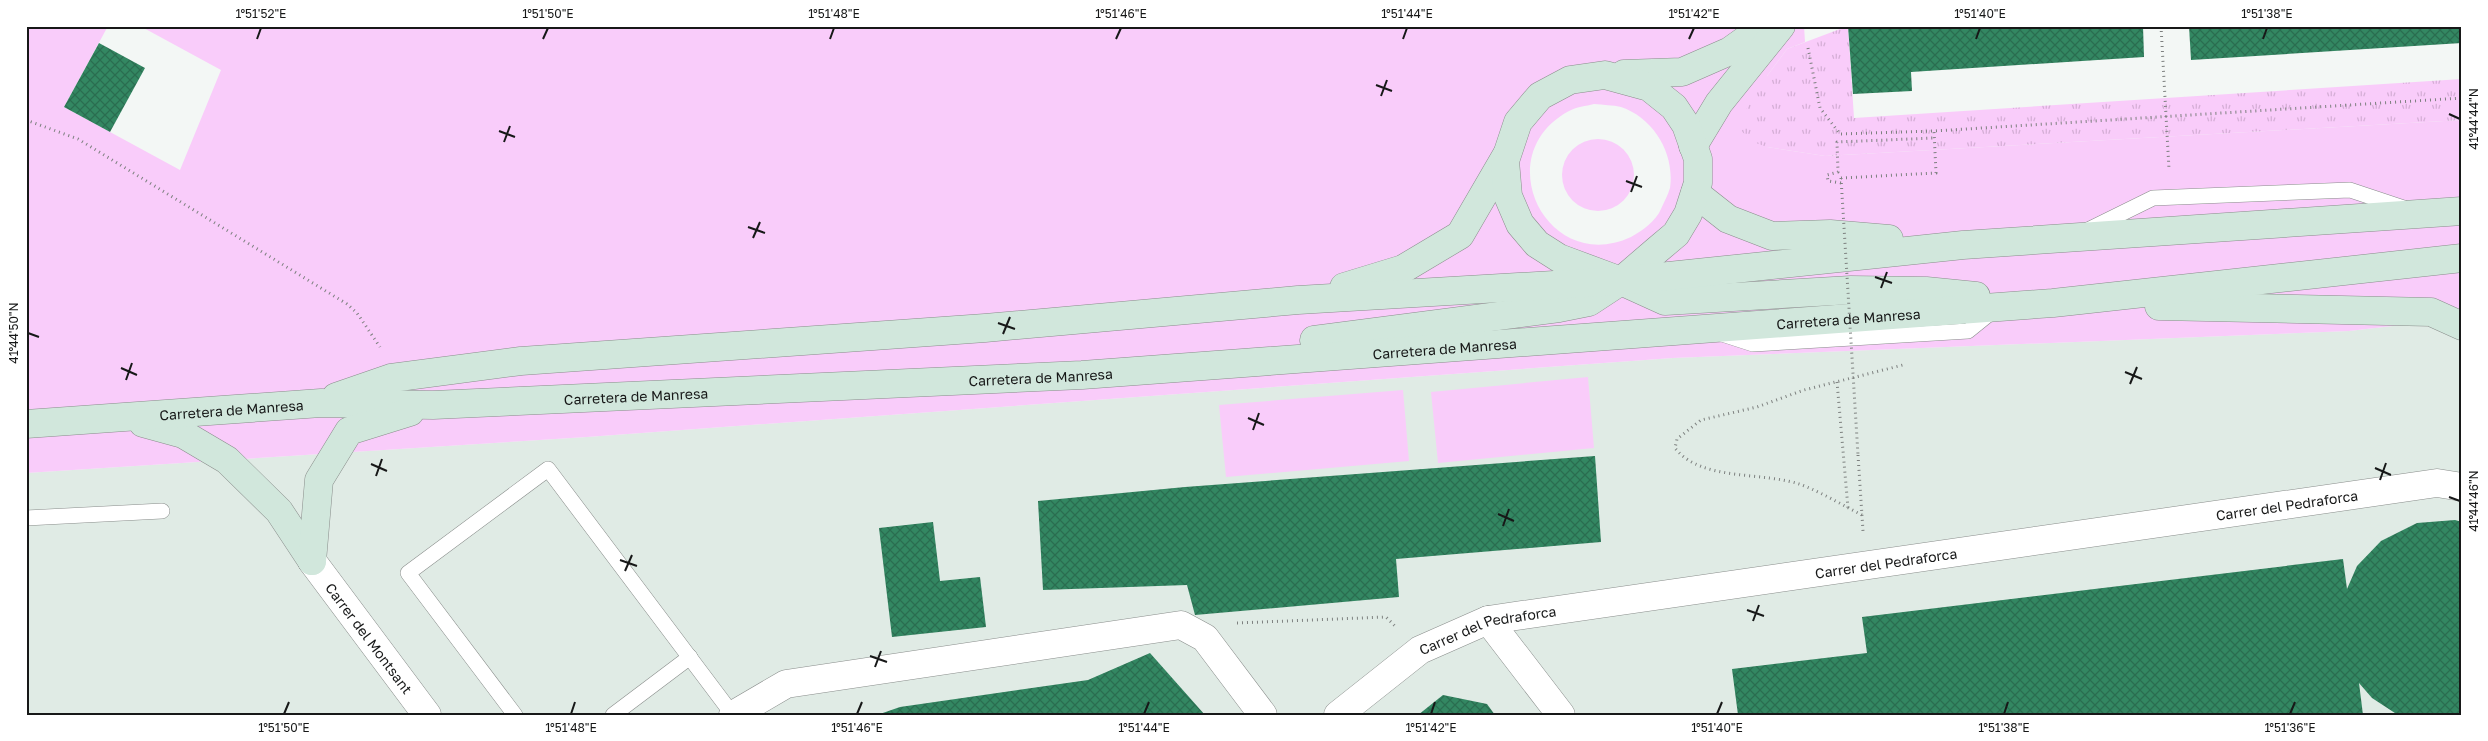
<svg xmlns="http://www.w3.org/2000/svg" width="2488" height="741" viewBox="0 0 2488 741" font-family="'Golos Text',sans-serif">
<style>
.built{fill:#e0ebe5}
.grass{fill:#f9ccfa;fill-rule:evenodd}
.park{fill:url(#park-tufts)}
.building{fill:url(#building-cross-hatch)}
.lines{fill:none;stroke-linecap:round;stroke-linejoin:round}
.service-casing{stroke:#898d8b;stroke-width:16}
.minor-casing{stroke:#898d8b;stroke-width:29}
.secondary-casing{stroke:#898d8b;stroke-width:29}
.path{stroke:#7d807f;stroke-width:3;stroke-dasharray:1 4;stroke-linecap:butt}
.service{stroke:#fff;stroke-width:15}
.minor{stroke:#fff;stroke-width:28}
.secondary{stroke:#d1e7dc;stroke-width:28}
.path-bridge{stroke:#7d807f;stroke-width:3;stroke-dasharray:1 4;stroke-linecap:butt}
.ticks{fill:none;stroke:#171818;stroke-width:2}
.labels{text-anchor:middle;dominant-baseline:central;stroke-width:4;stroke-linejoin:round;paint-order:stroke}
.street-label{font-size:14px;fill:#171818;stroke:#fff}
.neatline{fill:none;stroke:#171818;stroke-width:2}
.ticks-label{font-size:12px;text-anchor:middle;fill:#171818}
</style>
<defs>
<pattern id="park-tufts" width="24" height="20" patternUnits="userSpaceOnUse" patternTransform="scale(1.25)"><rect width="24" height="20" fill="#f9ccfa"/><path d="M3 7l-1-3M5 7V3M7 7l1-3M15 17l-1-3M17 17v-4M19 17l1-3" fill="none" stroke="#d5aed6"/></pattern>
<pattern id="building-cross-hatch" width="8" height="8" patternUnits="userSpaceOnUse" patternTransform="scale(1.25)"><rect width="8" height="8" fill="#338762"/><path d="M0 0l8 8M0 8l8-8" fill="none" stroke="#2a6d50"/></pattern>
</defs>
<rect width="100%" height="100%" fill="#f3f7f5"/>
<!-- built -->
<polygon class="built" points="2462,318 2462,715 26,715 26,473 587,437 1673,358 2349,331"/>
<!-- grass -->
<g class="grass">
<path d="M26,26H108L64,107L180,170L221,70L140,26H1804L1805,42L1787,49L1767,76V147L1825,156L2462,120V318L2349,331L1673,358L587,437L26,473ZM1594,104C1603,105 1613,105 1621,107C1654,118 1675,154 1670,188C1668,195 1664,202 1661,209C1656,221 1642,231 1631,237C1547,276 1487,155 1569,111C1576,107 1586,106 1594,104Z"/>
<circle cx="1598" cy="175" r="36"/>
<polygon points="1588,377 1594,448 1438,463 1431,392"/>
<polygon points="1403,390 1409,461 1226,477 1219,405"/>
</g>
<!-- park -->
<polygon class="park" points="1848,26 1854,118 2462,79 2462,120 1825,156 1767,147 1753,142 1736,126 1767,76 1787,49"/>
<!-- building -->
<g class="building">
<polygon points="1848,26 2143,26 2144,57 1911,72 1912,91 1853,94"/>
<polygon points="2189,26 2462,26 2462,43 2191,60"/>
<polygon points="99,43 145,68 110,132 64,107"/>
<polygon points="1595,456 1601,542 1396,559 1399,597 1195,615 1187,585 1043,590 1038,501 1185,487"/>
<polygon points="2455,520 2462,522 2462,715 2398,715 2372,698 2359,683 2363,715 1738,715 1732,669 1867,653 1862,617 2343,559 2347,589 2357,566 2381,541 2417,523"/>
<polygon points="933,522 940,581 980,577 986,627 892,637 879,528"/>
<polygon points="1150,653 1205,715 877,715 900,707 1088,680"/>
<polygon points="1443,695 1487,704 1495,715 1418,715"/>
</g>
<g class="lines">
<defs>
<g id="service">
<polyline points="2088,230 2153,198 2350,190 2407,209"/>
<polyline points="1722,334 1753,344 1968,331 1994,310"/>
<polyline points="26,518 162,511"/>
<polyline points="515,715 408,573 548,469 733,715"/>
<polyline points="613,715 690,657"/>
</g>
<g id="minor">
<path id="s1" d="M312,561L427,715"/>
<polyline points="1488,620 1561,715"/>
<polyline points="733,715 786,684 1181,625 1205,638 1263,715"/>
<path id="s2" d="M1338,715L1420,650L1488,620L2437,483L2462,487"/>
</g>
<g id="secondary">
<polyline points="1624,74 1682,72 1730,51 1765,26"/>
<polyline points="1693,146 1719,103 1781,26"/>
<polyline points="1695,193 1728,219 1772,236 1830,234 1889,239"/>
<polyline points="1344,287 1403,269 1460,235 1506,156"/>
<polyline points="2159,306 2431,312 2462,326"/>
<polyline points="1314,340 1559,308 1589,302 1621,281 1657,250 1676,234 1688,214 1698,183 1698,159 1686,125 1674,107 1649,87 1605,75 1570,80 1540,96 1518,122 1505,161 1508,196 1520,224 1537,244 1559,258 1621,281 1665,301 1851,290 1926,291 1976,296"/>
<polyline points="336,397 391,378 521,361 985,328 1298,300 1621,281 1963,245 2462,211"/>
<polyline points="143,423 183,434 227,460 279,511 312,561"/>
<path id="s3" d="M26,424L321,403L433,405L1082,375L2053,303L2462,258"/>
<polyline points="312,561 319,480 349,431 410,412"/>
</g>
</defs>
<!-- service casing -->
<use href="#service" class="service-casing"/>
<!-- minor casing -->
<use href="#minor" class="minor-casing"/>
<!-- secondary casing -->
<use href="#secondary" class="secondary-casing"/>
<!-- path -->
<g class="path">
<polyline points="2161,26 2169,169"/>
<polyline points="1808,48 1820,108 1840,134 1934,131 2462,98"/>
<polyline points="26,120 78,139 347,304 357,313 380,347"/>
<polyline points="1841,178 1936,173 1934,131"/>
<polyline points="1841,183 1828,181 1827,175 1838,172 1837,142 1934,138"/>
<polyline points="1837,382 1848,508"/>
<polyline points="1858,455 1863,531"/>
<path d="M1862,515C1842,505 1823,493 1802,485C1764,471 1701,482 1675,448L1677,439L1701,420L1757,407L1804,390L1903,365"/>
<polyline points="1237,623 1386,617 1396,627"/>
</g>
<!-- service -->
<use href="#service" class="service"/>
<!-- minor -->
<use href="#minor" class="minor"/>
<!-- secondary -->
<use href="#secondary" class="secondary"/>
<!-- path-bridge -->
<polyline class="path-bridge" points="1841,178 1858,455"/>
</g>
<!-- ticks -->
<path class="ticks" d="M257,39L261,28M543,39L548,28M830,39L834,28M1116,39L1121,28M1403,39L1407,28M1689,39L1694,28M1976,39L1980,28M2263,39L2267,28M1376,85L1392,91M1381,96L1387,80M2449,114L2460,119M499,131L515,137M504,142L510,126M1626,181L1642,187M1631,192L1637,176M748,227L765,233M753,238L760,222M1875,277L1892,283M1881,288L1887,272M998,323L1015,329M28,333L39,337M1003,334L1010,317M121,368L137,375M2125,372L2142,379M126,380L132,363M2130,384L2137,367M1248,418L1264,425M1253,430L1259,413M371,464L387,471M2375,468L2391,475M376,476L382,459M2380,480L2386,463M2449,497L2460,501M1498,514L1514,521M1503,526L1509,509M620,560L637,566M625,571L632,555M1747,610L1764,616M1753,621L1759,605M870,656L887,662M875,667L881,651M284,714L289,702M571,714L575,702M857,714L862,702M1144,714L1149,702M1431,714L1435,702M1717,714L1722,702M2004,714L2008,702M2290,714L2295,702"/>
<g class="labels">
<!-- street labels -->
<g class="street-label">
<text stroke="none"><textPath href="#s3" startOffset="1826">Carretera de Manresa</textPath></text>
<text stroke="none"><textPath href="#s3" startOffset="1421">Carretera de Manresa</textPath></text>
<text stroke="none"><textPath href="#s3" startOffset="1016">Carretera de Manresa</textPath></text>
<text stroke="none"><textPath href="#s3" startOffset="611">Carretera de Manresa</textPath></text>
<text stroke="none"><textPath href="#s3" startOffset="206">Carretera de Manresa</textPath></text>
<text stroke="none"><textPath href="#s2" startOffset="986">Carrer del Pedraforca</textPath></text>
<text stroke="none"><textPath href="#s2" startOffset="581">Carrer del Pedraforca</textPath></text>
<text stroke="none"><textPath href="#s2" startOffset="176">Carrer del Pedraforca</textPath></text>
<text stroke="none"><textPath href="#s1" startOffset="96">Carrer del Montsant</textPath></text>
</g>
</g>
<!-- border -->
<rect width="2488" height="741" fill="none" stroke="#ffffff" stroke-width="55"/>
<rect x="28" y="28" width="2432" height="686" class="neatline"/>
<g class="ticks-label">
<text x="261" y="18">1°51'52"E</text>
<text x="548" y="18">1°51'50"E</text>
<text x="834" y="18">1°51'48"E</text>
<text x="1121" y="18">1°51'46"E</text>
<text x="1407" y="18">1°51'44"E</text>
<text x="1694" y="18">1°51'42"E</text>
<text x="1980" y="18">1°51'40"E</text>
<text x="2267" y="18">1°51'38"E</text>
<text transform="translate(2474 119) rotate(-90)" y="4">41°44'44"N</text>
<text transform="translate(14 333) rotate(-90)" y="4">41°44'50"N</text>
<text transform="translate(2474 501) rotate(-90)" y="4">41°44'46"N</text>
<text x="284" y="732">1°51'50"E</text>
<text x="571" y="732">1°51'48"E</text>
<text x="857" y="732">1°51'46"E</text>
<text x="1144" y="732">1°51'44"E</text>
<text x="1431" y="732">1°51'42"E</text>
<text x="1717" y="732">1°51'40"E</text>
<text x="2004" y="732">1°51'38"E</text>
<text x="2290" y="732">1°51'36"E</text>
</g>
</svg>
